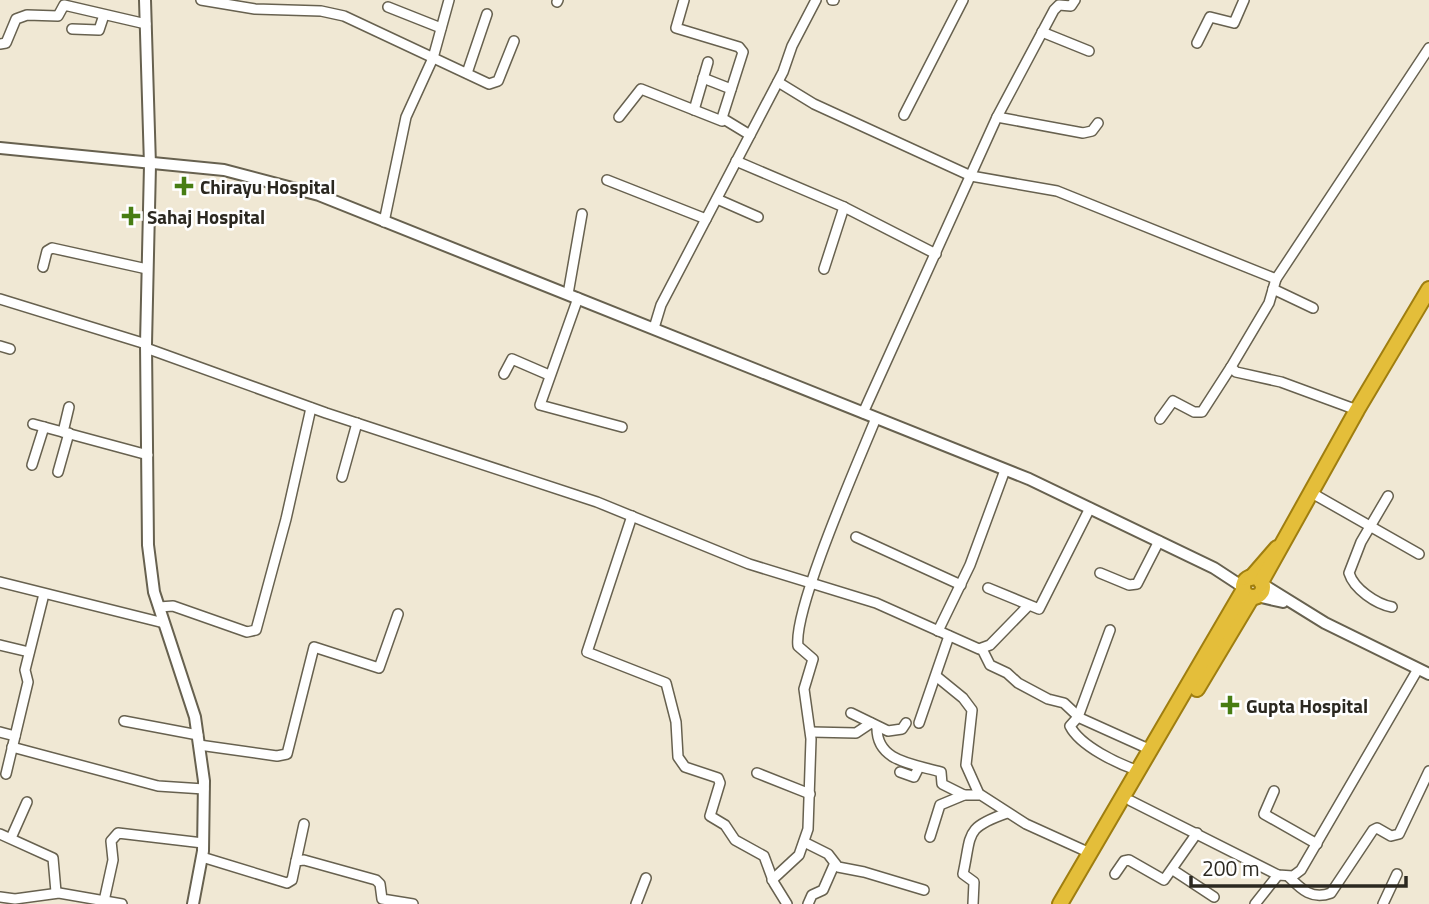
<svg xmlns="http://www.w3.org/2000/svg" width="1429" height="904" viewBox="0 0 1429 904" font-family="'Titillium Web',sans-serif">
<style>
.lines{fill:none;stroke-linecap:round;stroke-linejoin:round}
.minor-casing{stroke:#67614f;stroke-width:12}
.tertiary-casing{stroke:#67614f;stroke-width:14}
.trunk-casing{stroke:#9f7e10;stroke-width:18}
.minor{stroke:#fff;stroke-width:9}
.tertiary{stroke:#fff;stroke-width:10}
.trunk{stroke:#e4be3a;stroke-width:14}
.poi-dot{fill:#477d13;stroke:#fff;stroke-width:2.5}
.labels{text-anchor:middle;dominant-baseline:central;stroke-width:5;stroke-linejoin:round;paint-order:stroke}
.poi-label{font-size:19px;font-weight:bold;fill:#2b2820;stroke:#fff;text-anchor:start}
</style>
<rect width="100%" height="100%" fill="#f0e8d4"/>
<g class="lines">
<defs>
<g id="minor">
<polyline points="201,0 255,9 321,11 344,16 489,84 498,81 514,41"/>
<polyline points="684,0 676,28 739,47 743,52 722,118 750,135"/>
<polyline points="832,0 834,0"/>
<polyline points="557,2 558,0"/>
<polyline points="388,7 441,28"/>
<polyline points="72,29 99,30 104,15"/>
<polyline points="1042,32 1089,51"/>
<polyline points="1197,43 1210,17 1234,23 1244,0"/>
<polyline points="0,44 6,43 16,19 27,15 58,16 64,5 146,24"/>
<polyline points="467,73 487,14"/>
<polyline points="703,78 731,89"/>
<polyline points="778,82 814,104 971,176 1057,191 1276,279"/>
<polyline points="694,110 708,62"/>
<polyline points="904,115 963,0"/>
<polyline points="619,117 641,89 722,121"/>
<polyline points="997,117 1083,133 1092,131 1098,123"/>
<polyline points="736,161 844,207 936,254"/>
<polyline points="607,180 706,219"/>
<polyline points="717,199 758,217"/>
<polyline points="384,222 406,117 433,58 449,0"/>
<polyline points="43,267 47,251 52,248 147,269"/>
<polyline points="824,269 844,207"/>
<polyline points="1273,289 1313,308"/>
<polyline points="568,294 582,214"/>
<polyline points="578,298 540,405 622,427"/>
<polyline points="0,299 146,344"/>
<polyline points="654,328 661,305 783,72 792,46 816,0"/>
<polyline points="0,346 10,349"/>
<polyline points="146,348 326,413 597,502 749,564 876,603 979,649 990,645 1027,607"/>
<polyline points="504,374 512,359 549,375"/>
<polyline points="1357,410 1281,382 1236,372 1231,367 1269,303 1276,279 1429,48"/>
<polyline points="863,413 997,117 1054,10 1059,5 1071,6 1075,0"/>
<polyline points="1160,419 1173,401 1194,412 1202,412 1231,367"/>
<polyline points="33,424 148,455"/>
<polyline points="63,432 69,407"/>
<polyline points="32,465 44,427"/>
<polyline points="58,472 69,433"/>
<polyline points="342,477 357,423"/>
<polyline points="1310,492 1419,554"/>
<path d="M1388,496L1361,542L1349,573C1354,589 1376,604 1392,607"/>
<polyline points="632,516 587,652 666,683 676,722 678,757 685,767 718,778 720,783 710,816 725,825 735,840 764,856 774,883 787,904"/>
<polyline points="856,537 961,585"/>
<polyline points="1100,573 1129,585 1137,584 1159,541"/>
<polyline points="0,582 164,623"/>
<polyline points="988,588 1039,609 1090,508"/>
<polyline points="159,607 173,606 247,632 256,630 286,519 311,408"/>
<path d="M1110,630L1078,717L1070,726C1080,746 1118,764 1139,771"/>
<polyline points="938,631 970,565 1005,470"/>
<polyline points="0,645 29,652"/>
<polyline points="982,649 990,665 1007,673 1018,683 1048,699 1064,703 1080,718 1151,750"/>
<polyline points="936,676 963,698 972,710 966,765 979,794"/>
<polyline points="851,713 888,731 902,729 906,723"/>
<polyline points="124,721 198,735"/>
<polyline points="919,723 949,636"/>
<path d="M877,727C876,762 914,764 941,772L942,784L964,795"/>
<polyline points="0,732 15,736"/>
<polyline points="811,732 856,733 871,723"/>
<polyline points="199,745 277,756 287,754 314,647 379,668 398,614"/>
<polyline points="12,747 158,786 204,789"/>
<polyline points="900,772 914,777 919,767"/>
<polyline points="757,773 810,794"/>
<polyline points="6,774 28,682 25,670 44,594"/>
<polyline points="1274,791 1264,814 1317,844"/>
<polyline points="1131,801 1278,875 1293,876 1301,870 1418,669"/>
<polyline points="0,834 53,858 56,892"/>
<polyline points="930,837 940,805 964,795 981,795 1026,824 1090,853"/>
<polyline points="11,838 27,802"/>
<polyline points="804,842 828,854 838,867 864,872 924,890"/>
<polyline points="202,857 287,883 292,880 296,861 304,860 376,880 380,884 382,899 413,904"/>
<polyline points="296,861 304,824"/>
<polyline points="1173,870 1214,897"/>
<polyline points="1115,874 1124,861 1129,860 1164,880 1197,833"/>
<path d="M1289,877C1302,890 1312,900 1331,893L1373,830L1377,828L1391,836L1399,834L1429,771"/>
<path d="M772,880L799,855L808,829L811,739L804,689L813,659L798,646C793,609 859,460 876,418"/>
<polyline points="0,897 15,899 59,893 122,904"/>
<polyline points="104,901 113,860 111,841 118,833 203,843"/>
<polyline points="636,904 646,878"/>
<polyline points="808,904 812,895 823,890 834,865"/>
<path d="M973,904L974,882L963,874C972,833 964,828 1007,813"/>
<polyline points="1255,904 1278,875"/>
<polyline points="1383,904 1397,874"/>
</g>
<g id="tertiary">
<polyline points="145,0 150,165 146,344 148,545 154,592 195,717 204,781 203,851 193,904"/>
<polyline points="0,148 224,170 319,195 1029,479 1214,568 1243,587"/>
<polyline points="1262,584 1325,623 1429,674"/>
<polyline points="1257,596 1283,602"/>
</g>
<g id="trunk">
<circle cx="1253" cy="587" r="10"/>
<polyline points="1251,578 1277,548"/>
<polyline points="1261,582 1357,410 1429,289"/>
<polyline points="1197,689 1252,597"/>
<polyline points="1060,904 1243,591"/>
</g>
</defs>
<!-- minor casing -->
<use href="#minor" class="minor-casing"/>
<!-- tertiary casing -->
<use href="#tertiary" class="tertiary-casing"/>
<!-- trunk casing -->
<use href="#trunk" class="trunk-casing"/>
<!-- minor -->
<use href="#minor" class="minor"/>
<!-- tertiary -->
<use href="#tertiary" class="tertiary"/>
<!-- trunk -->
<use href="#trunk" class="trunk"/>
</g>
<!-- markers -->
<g class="poi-dot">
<path d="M180.5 175.5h7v7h7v7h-7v7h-7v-7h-7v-7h7z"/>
<path d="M127.5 205.5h7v7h7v7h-7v7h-7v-7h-7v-7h7z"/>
<path d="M1226.5 694.5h7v7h7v7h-7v7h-7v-7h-7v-7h7z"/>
</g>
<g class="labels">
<!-- poi labels -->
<g class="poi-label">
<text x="200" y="186">Chirayu Hospital</text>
<text x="147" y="216">Sahaj Hospital</text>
<text x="1246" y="705">Gupta Hospital</text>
</g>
</g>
<!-- scale -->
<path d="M1191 876v10h215v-10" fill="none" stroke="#2b2820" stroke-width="3.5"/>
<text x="1202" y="876" font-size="21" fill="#2b2820" stroke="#ffffff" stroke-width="5" paint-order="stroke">200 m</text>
</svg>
